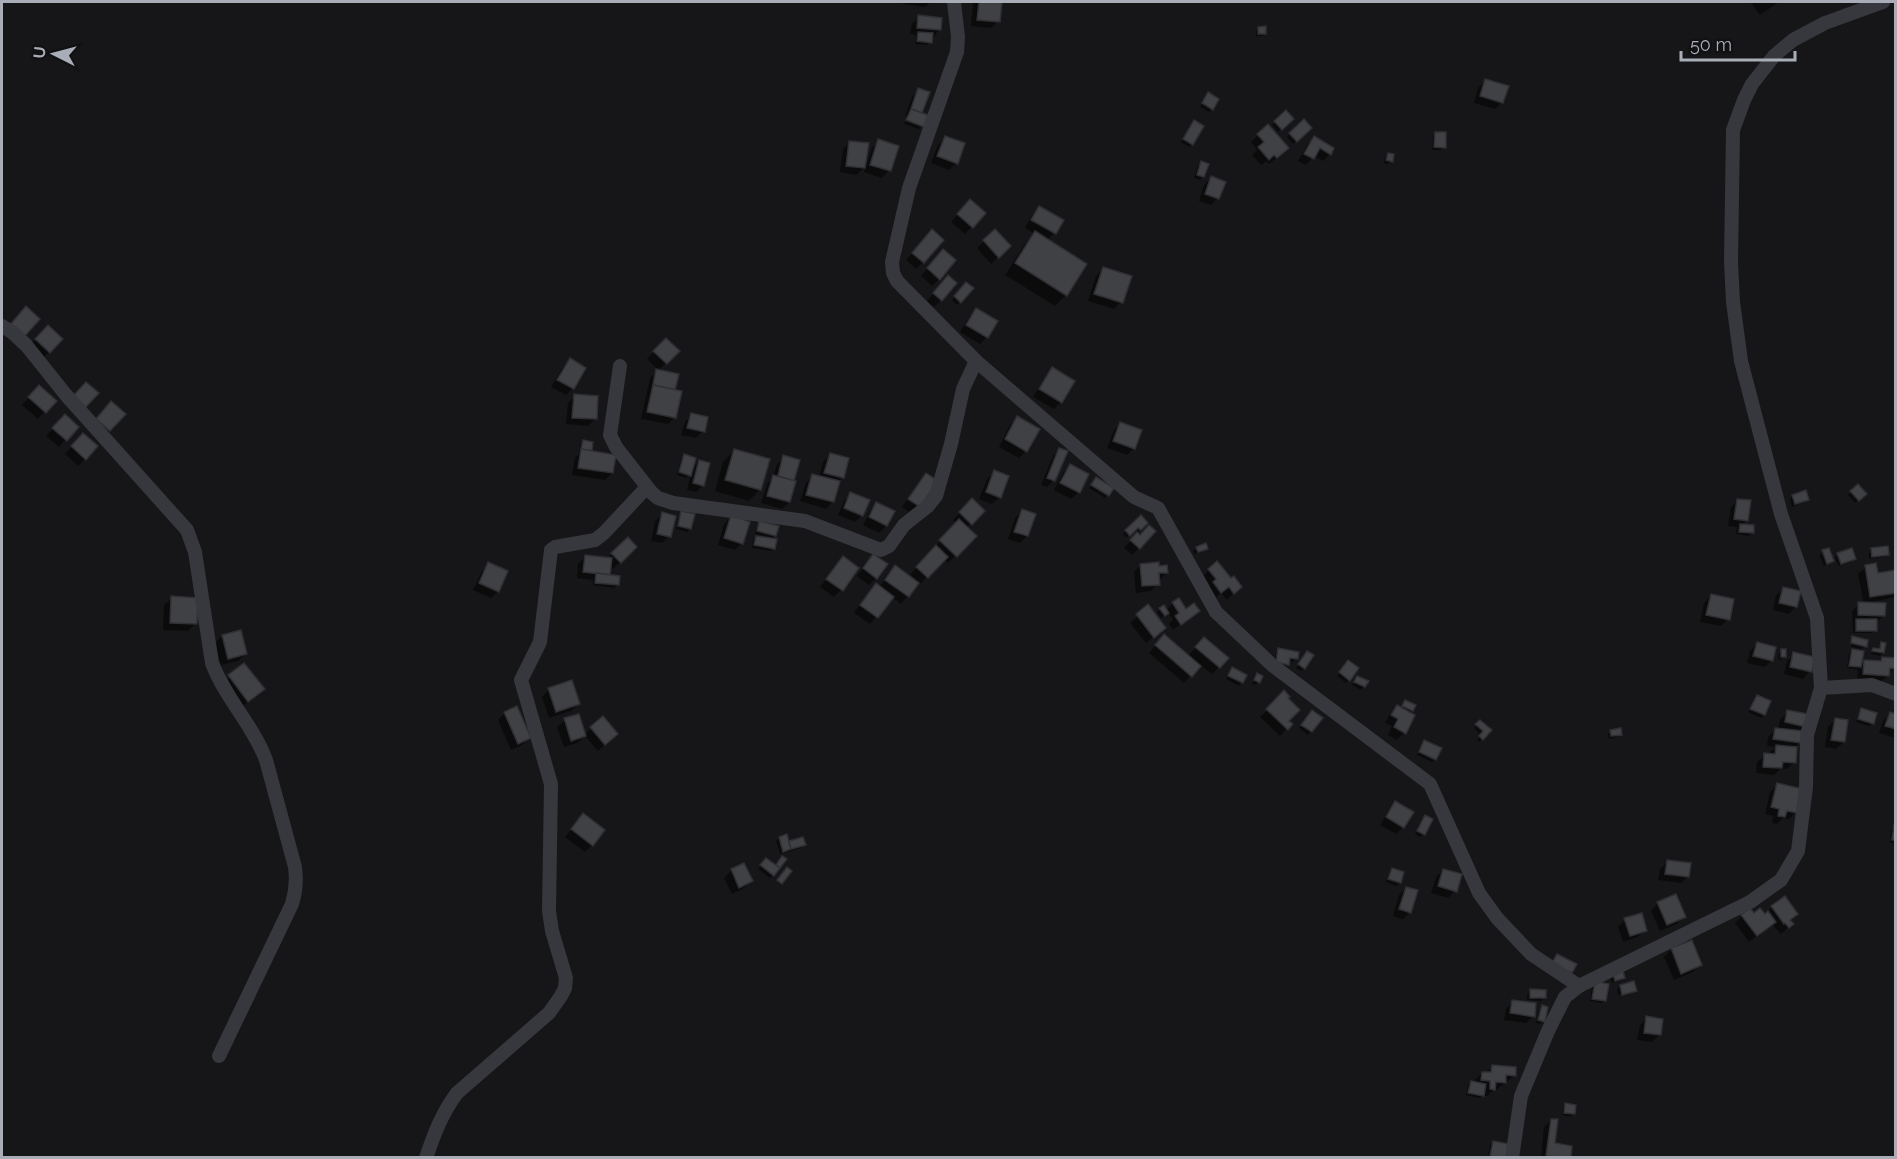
<svg xmlns="http://www.w3.org/2000/svg" width="1897" height="1159" viewBox="0 0 1897 1159" font-family="Raleway,sans-serif">
<style>
.shadow{fill:#0007}
.building{fill:#404145;stroke:#303034;stroke-width:1.5}
.lines{fill:none;stroke-linecap:round;stroke-linejoin:round}
.minor{stroke:#37383d;stroke-width:14}
</style>
<rect width="100%" height="100%" fill="#161618"/>
<!-- shadow -->
<g class="shadow">
<polygon points="903,2 930,2 925,7 903,4"/>
<polygon points="973,2 1000,2 998,21 991,28 971,26"/>
<polygon points="1753,2 1779,2 1760,15 1751,3"/>
<polygon points="919,17 939,30 927,45 915,44 916,35 910,34 912,24"/>
<polygon points="1259,28 1265,33 1262,36 1256,36 1256,31"/>
<polygon points="1485,81 1502,102 1495,109 1474,103 1478,88"/>
<polygon points="919,89 922,126 919,129 904,124 907,117 905,116 912,97"/>
<polygon points="1208,94 1212,109 1209,112 1200,107"/>
<polygon points="1286,112 1292,119 1278,132 1272,125"/>
<polygon points="1304,121 1310,128 1293,144 1287,137"/>
<polygon points="1192,125 1192,144 1189,147 1181,142"/>
<polygon points="1268,126 1280,155 1269,164 1266,161 1261,165 1252,155 1257,150 1251,142"/>
<polygon points="1436,133 1444,147 1441,150 1432,150 1433,136"/>
<polygon points="945,138 956,163 949,170 931,163 938,145"/>
<polygon points="1314,138 1330,154 1323,161 1314,156 1306,165 1298,161 1307,145"/>
<polygon points="879,141 889,170 882,178 864,172 872,148"/>
<polygon points="850,142 864,168 856,175 840,172 843,149"/>
<polygon points="1388,154 1391,161 1388,164 1384,163 1385,157"/>
<polygon points="1201,163 1203,176 1200,180 1194,178 1198,166"/>
<polygon points="1211,178 1218,198 1211,205 1199,201 1204,185"/>
<polygon points="963,208 984,213 965,234 951,222"/>
<polygon points="1039,208 1062,220 1054,233 1047,240 1085,265 1066,295 1055,306 1005,275 1025,244 1035,234 1025,228 1032,215"/>
<polygon points="995,231 1009,246 991,264 977,248"/>
<polygon points="925,238 923,262 916,269 906,260"/>
<polygon points="936,258 939,279 932,286 921,276"/>
<polygon points="1103,269 1121,302 1114,309 1088,301 1096,276"/>
<polygon points="941,284 941,300 934,307 927,301"/>
<polygon points="966,284 972,288 957,305 952,300"/>
<polygon points="976,310 987,337 980,344 960,332 969,317"/>
<polygon points="41,334 61,339 42,359 29,347"/>
<polygon points="666,340 677,351 658,371 673,391 675,417 668,424 641,419 650,378 658,370 647,359"/>
<polygon points="570,360 573,388 566,395 551,387 563,367"/>
<polygon points="1053,369 1061,402 1054,409 1033,397 1046,376"/>
<polygon points="39,387 54,401 38,419 22,405"/>
<polygon points="575,396 595,419 588,426 566,424 568,403"/>
<polygon points="692,415 703,431 696,438 681,435 685,422"/>
<polygon points="1017,418 1026,451 1019,458 999,447 1010,425"/>
<polygon points="58,423 77,427 59,447 46,436"/>
<polygon points="1121,423 1134,448 1127,455 1107,448 1114,430"/>
<polygon points="76,442 85,459 78,466 65,454"/>
<polygon points="583,442 612,473 605,480 572,475 575,458 579,454 580,445"/>
<polygon points="1060,449 1054,480 1047,487 1041,485 1053,456"/>
<polygon points="734,451 760,489 749,501 715,491 723,462"/>
<polygon points="830,455 842,477 839,481 833,501 826,509 800,501 806,483 813,475 819,477 823,462"/>
<polygon points="684,456 690,471 699,462 703,485 696,492 687,490 691,473 686,478 677,475 681,459"/>
<polygon points="784,457 789,502 782,509 761,503 767,484 773,477 777,464"/>
<polygon points="1070,466 1087,475 1079,492 1071,499 1054,490 1063,473"/>
<polygon points="994,472 1000,497 992,504 979,499 987,479"/>
<polygon points="926,474 936,481 912,514 902,507 919,482"/>
<polygon points="1096,478 1108,495 1105,498 1089,488"/>
<polygon points="1858,486 1865,494 1855,503 1848,495"/>
<polygon points="851,494 862,515 855,522 838,515 844,501"/>
<polygon points="1793,496 1807,499 1804,502 1792,507 1790,499"/>
<polygon points="972,500 983,511 966,528 975,536 948,563 944,559 920,584 918,583 901,604 892,597 870,624 854,613 869,592 876,585 879,587 895,567 913,581 915,579 910,575 956,523 953,520"/>
<polygon points="1738,500 1747,520 1742,525 1752,532 1749,536 1736,534 1737,527 1728,526 1731,507"/>
<polygon points="877,504 893,512 886,526 879,533 863,525 870,511"/>
<polygon points="1022,511 1027,536 1020,543 1008,539 1015,518"/>
<polygon points="682,513 690,529 687,532 676,529 679,516"/>
<polygon points="663,514 669,536 662,543 651,541 655,521"/>
<polygon points="731,517 742,543 735,550 718,545 724,524"/>
<polygon points="1141,517 1146,523 1137,532 1134,530 1126,538 1123,534"/>
<polygon points="760,523 775,535 771,539 774,548 771,551 752,548 753,540 757,537 764,538 765,536 755,534 757,526"/>
<polygon points="1137,534 1139,548 1132,555 1124,548"/>
<polygon points="628,539 635,547 613,569 609,565 608,576 617,585 614,588 593,585 593,580 577,578 578,564 586,556 607,559"/>
<polygon points="1197,548 1206,548 1195,554 1193,551"/>
<polygon points="1872,549 1888,554 1884,557 1869,559 1869,553"/>
<polygon points="1828,550 1833,561 1824,566 1819,555"/>
<polygon points="1838,554 1854,559 1851,562 1838,566 1835,557"/>
<polygon points="873,556 876,578 869,585 857,576"/>
<polygon points="843,558 841,590 834,597 820,587"/>
<polygon points="1216,563 1230,580 1240,587 1227,600 1221,593 1214,599 1207,590 1210,587 1202,577"/>
<polygon points="489,564 498,591 491,598 473,590 482,571"/>
<polygon points="1141,565 1158,567 1166,572 1151,591 1136,593 1134,572"/>
<polygon points="1866,567 1876,575 1896,571 1896,597 1867,603 1884,615 1876,623 1876,630 1872,633 1853,633 1852,611 1859,604 1864,604 1858,574"/>
<polygon points="1784,588 1796,606 1789,614 1773,610 1776,595"/>
<polygon points="1711,596 1728,619 1721,626 1700,622 1704,603"/>
<polygon points="172,598 196,623 188,631 163,630 164,605"/>
<polygon points="1173,603 1185,611 1198,611 1173,630 1169,624 1173,620 1168,612 1161,618 1157,612 1163,607 1166,611"/>
<polygon points="1148,607 1157,634 1146,643 1130,623"/>
<polygon points="222,636 245,654 238,661 221,665 215,643"/>
<polygon points="1853,638 1865,646 1862,649 1851,647"/>
<polygon points="1157,643 1188,656 1197,646 1227,658 1212,674 1200,665 1184,683 1149,653"/>
<polygon points="1757,644 1772,660 1765,667 1747,663 1750,651"/>
<polygon points="1881,644 1883,652 1880,656 1870,654 1874,650 1878,650"/>
<polygon points="1279,650 1296,658 1293,662 1288,661 1284,667 1273,665 1276,653"/>
<polygon points="1782,650 1784,656 1781,660 1778,659 1779,653"/>
<polygon points="1852,651 1860,667 1865,662 1878,663 1882,659 1895,668 1881,682 1857,680 1858,670 1847,668 1849,654"/>
<polygon points="1794,654 1810,671 1803,679 1784,674 1787,661"/>
<polygon points="1304,656 1304,668 1301,671 1296,668"/>
<polygon points="244,665 256,696 240,708 222,684"/>
<polygon points="1345,665 1349,680 1346,683 1337,676"/>
<polygon points="1232,669 1245,675 1239,686 1226,679"/>
<polygon points="1257,675 1258,682 1255,685 1252,684"/>
<polygon points="1358,677 1366,682 1361,690 1352,685"/>
<polygon points="549,690 578,704 571,711 549,718 542,697"/>
<polygon points="1284,693 1287,721 1291,724 1280,736 1260,717"/>
<polygon points="1757,697 1764,715 1761,718 1748,712"/>
<polygon points="1405,701 1412,710 1409,713 1404,733 1397,740 1388,735 1392,726 1385,723 1390,714 1397,707 1400,709"/>
<polygon points="1862,710 1872,723 1869,726 1856,722 1859,713"/>
<polygon points="1788,712 1804,726 1798,732 1800,742 1794,748 1794,762 1787,769 1780,769 1774,775 1756,773 1757,762 1776,747 1767,746 1768,737 1775,730 1778,730 1780,719"/>
<polygon points="505,713 529,738 522,745 511,750 498,720"/>
<polygon points="1890,714 1896,716 1895,738 1879,733 1883,721"/>
<polygon points="1309,715 1320,719 1308,735 1299,728"/>
<polygon points="565,720 584,735 591,728 609,741 598,751 585,736 577,743 564,747 557,727"/>
<polygon points="1835,720 1844,742 1836,749 1825,747 1828,727"/>
<polygon points="1480,722 1489,730 1479,742 1477,740 1481,735 1474,728"/>
<polygon points="1611,731 1620,734 1617,737 1609,739 1608,734"/>
<polygon points="1425,742 1435,759 1432,762 1417,755"/>
<polygon points="1777,785 1796,812 1789,819 1783,818 1777,824 1772,823 1773,816 1765,814 1770,792"/>
<polygon points="1396,803 1403,827 1396,834 1380,825 1389,810"/>
<polygon points="583,815 592,845 585,852 565,837"/>
<polygon points="1425,816 1423,834 1420,837 1415,834"/>
<polygon points="1895,827 1896,843 1890,843 1891,830"/>
<polygon points="779,838 788,843 802,839 804,845 801,848 780,854 776,841"/>
<polygon points="784,860 770,878 758,869 763,863 775,867 779,861"/>
<polygon points="1667,862 1688,876 1681,883 1658,880 1660,869"/>
<polygon points="743,865 751,881 744,888 732,894 724,878 731,871"/>
<polygon points="1392,870 1399,883 1396,886 1386,882 1389,873"/>
<polygon points="1443,870 1455,891 1448,898 1431,893 1436,877"/>
<polygon points="1406,888 1410,912 1403,919 1393,916 1399,895"/>
<polygon points="1658,903 1684,917 1677,924 1660,931 1651,911"/>
<polygon points="1772,907 1796,914 1789,921 1792,924 1781,934 1772,924 1749,942 1735,923 1742,916 1764,915"/>
<polygon points="1625,920 1645,930 1638,937 1623,942 1618,927"/>
<polygon points="1691,942 1700,965 1693,972 1674,980 1664,957 1671,950"/>
<polygon points="1613,975 1623,978 1620,981 1612,983 1610,978"/>
<polygon points="1595,983 1604,1000 1601,1003 1590,1001 1592,986"/>
<polygon points="1620,987 1635,991 1618,995 1617,990"/>
<polygon points="1531,991 1544,998 1541,1001 1527,1000 1527,994"/>
<polygon points="1513,1001 1533,1016 1526,1023 1504,1020 1506,1009"/>
<polygon points="1542,1007 1544,1021 1540,1024 1536,1023 1539,1010"/>
<polygon points="1647,1018 1659,1035 1652,1042 1637,1040 1640,1025"/>
<polygon points="1492,1067 1514,1076 1497,1089 1494,1089 1487,1096 1482,1096 1479,1098 1466,1095 1468,1085 1471,1082 1475,1083 1475,1080 1482,1073 1486,1073"/>
<polygon points="1566,1105 1573,1114 1570,1117 1562,1115 1563,1108"/>
<polygon points="1551,1120 1554,1145 1569,1158 1541,1158 1544,1127"/>
<polygon points="1493,1142 1505,1158 1488,1158 1490,1145"/>
</g>
<!-- building -->
<g class="building">
<polygon points="979,2 1002,2 1000,22 977,20"/>
<polygon points="918,15 942,18 941,30 917,28"/>
<polygon points="1266,26 1266,34 1258,34 1258,27"/>
<polygon points="918,32 933,33 932,43 917,41"/>
<polygon points="1485,79 1509,86 1503,103 1480,96"/>
<polygon points="918,88 930,92 922,113 911,109"/>
<polygon points="1208,92 1219,99 1213,110 1202,103"/>
<polygon points="911,109 928,115 924,127 906,120"/>
<polygon points="1286,110 1294,119 1282,130 1274,121"/>
<polygon points="1304,119 1312,128 1297,142 1289,133"/>
<polygon points="1194,120 1204,126 1193,145 1183,139"/>
<polygon points="1268,124 1289,148 1277,158 1274,155 1269,160 1258,147 1264,142 1257,134"/>
<polygon points="1435,132 1446,132 1446,148 1434,147"/>
<polygon points="945,136 965,143 958,164 937,156"/>
<polygon points="1314,136 1334,148 1331,155 1320,148 1314,159 1304,154"/>
<polygon points="878,139 899,146 891,171 870,165"/>
<polygon points="849,141 869,143 865,168 846,166"/>
<polygon points="1388,153 1394,154 1393,162 1386,160"/>
<polygon points="1201,161 1209,164 1204,177 1197,175"/>
<polygon points="1211,176 1226,182 1219,199 1205,194"/>
<polygon points="970,199 986,213 973,228 957,214"/>
<polygon points="1039,206 1064,220 1056,234 1031,220"/>
<polygon points="932,229 944,240 924,263 912,253"/>
<polygon points="995,229 1011,246 999,258 983,240"/>
<polygon points="1035,231 1087,264 1067,296 1015,263"/>
<polygon points="943,249 956,260 940,280 927,268"/>
<polygon points="1103,267 1132,276 1123,303 1094,294"/>
<polygon points="948,275 957,283 942,301 933,293"/>
<polygon points="966,282 974,288 961,303 954,296"/>
<polygon points="26,306 40,319 24,337 10,325"/>
<polygon points="976,308 998,321 988,338 966,325"/>
<polygon points="48,325 63,339 50,353 35,339"/>
<polygon points="666,338 680,351 667,364 653,351"/>
<polygon points="570,358 586,368 574,389 557,380"/>
<polygon points="1052,367 1075,381 1062,403 1039,389"/>
<polygon points="656,369 679,374 675,390 653,385"/>
<polygon points="86,382 99,393 86,407 73,396"/>
<polygon points="39,385 57,401 46,413 28,397"/>
<polygon points="653,385 682,391 676,418 647,412"/>
<polygon points="574,394 598,396 597,419 572,418"/>
<polygon points="111,401 126,414 110,431 96,419"/>
<polygon points="691,413 708,417 705,432 687,428"/>
<polygon points="65,414 79,427 67,441 52,428"/>
<polygon points="1017,416 1040,429 1027,452 1005,439"/>
<polygon points="1120,422 1142,430 1135,449 1113,441"/>
<polygon points="83,433 98,446 86,460 71,446"/>
<polygon points="583,440 593,442 592,451 581,449"/>
<polygon points="1059,448 1068,451 1055,481 1047,478"/>
<polygon points="581,449 616,455 613,473 578,468"/>
<polygon points="734,449 770,459 761,490 725,480"/>
<polygon points="830,453 849,458 844,478 824,473"/>
<polygon points="684,454 696,458 691,476 679,472"/>
<polygon points="783,455 800,460 794,481 778,476"/>
<polygon points="699,460 710,463 704,486 693,483"/>
<polygon points="1070,464 1089,474 1080,493 1060,483"/>
<polygon points="994,470 1009,476 1001,498 986,492"/>
<polygon points="926,473 938,481 920,507 908,499"/>
<polygon points="812,474 840,481 834,502 806,495"/>
<polygon points="773,475 796,481 790,502 767,496"/>
<polygon points="1096,477 1114,488 1109,496 1091,485"/>
<polygon points="1858,484 1867,494 1859,501 1850,491"/>
<polygon points="1806,490 1809,500 1795,504 1792,495"/>
<polygon points="850,492 870,500 863,516 844,508"/>
<polygon points="972,498 985,511 972,525 959,512"/>
<polygon points="1737,499 1751,500 1748,521 1734,519"/>
<polygon points="876,502 895,511 887,526 869,517"/>
<polygon points="1022,509 1036,514 1028,536 1014,532"/>
<polygon points="681,511 695,514 691,529 678,526"/>
<polygon points="662,512 676,516 671,537 657,534"/>
<polygon points="731,515 750,522 743,544 724,538"/>
<polygon points="1141,515 1148,523 1141,530 1138,528 1130,536 1125,530"/>
<polygon points="959,519 977,536 957,557 939,540"/>
<polygon points="759,521 779,526 776,536 757,531"/>
<polygon points="1740,524 1754,525 1754,533 1739,532"/>
<polygon points="1149,525 1156,531 1140,549 1130,540 1137,532 1140,535"/>
<polygon points="756,536 777,539 775,549 754,545"/>
<polygon points="628,537 637,547 621,563 611,553"/>
<polygon points="1206,543 1208,549 1198,552 1196,547"/>
<polygon points="936,545 948,557 928,578 916,567"/>
<polygon points="1888,546 1889,555 1872,557 1871,548"/>
<polygon points="1829,548 1834,561 1827,564 1822,550"/>
<polygon points="1852,548 1856,559 1841,564 1837,553"/>
<polygon points="873,554 888,564 877,579 863,568"/>
<polygon points="585,555 612,558 610,575 583,572"/>
<polygon points="843,556 859,568 843,591 826,579"/>
<polygon points="1217,561 1231,578 1234,576 1242,587 1234,594 1229,587 1221,593 1213,582 1216,579 1208,569"/>
<polygon points="488,562 508,571 499,592 479,583"/>
<polygon points="1159,562 1159,566 1167,565 1168,573 1159,573 1160,585 1142,586 1140,564"/>
<polygon points="1876,563 1878,573 1896,570 1896,593 1870,597 1865,565"/>
<polygon points="895,565 919,583 909,597 885,580"/>
<polygon points="596,573 620,576 619,585 595,583"/>
<polygon points="876,583 894,597 878,618 860,605"/>
<polygon points="1783,587 1801,591 1797,607 1779,603"/>
<polygon points="1711,594 1734,599 1730,620 1706,615"/>
<polygon points="171,596 198,598 197,624 170,623"/>
<polygon points="1179,598 1186,609 1194,603 1200,611 1181,625 1175,616 1179,613 1172,602"/>
<polygon points="1858,602 1886,603 1885,616 1858,615"/>
<polygon points="1148,604 1166,628 1154,638 1136,614"/>
<polygon points="1164,605 1169,613 1165,616 1159,608"/>
<rect x="1856" y="619" width="21" height="12"/>
<polygon points="241,630 247,654 228,659 222,635"/>
<polygon points="1164,634 1201,666 1192,677 1155,645"/>
<polygon points="1852,636 1868,640 1867,647 1851,643"/>
<polygon points="1204,637 1229,658 1220,668 1195,647"/>
<polygon points="1757,642 1776,647 1773,661 1753,656"/>
<polygon points="1881,642 1886,643 1884,653 1872,651 1873,648 1880,649"/>
<polygon points="1278,648 1299,652 1298,659 1290,658 1289,665 1276,662"/>
<rect x="1781" y="649" width="5" height="8"/>
<polygon points="1852,649 1864,651 1861,667 1849,666"/>
<polygon points="1307,651 1314,655 1305,669 1298,664"/>
<polygon points="1793,652 1815,657 1812,672 1790,667"/>
<polygon points="1882,657 1896,658 1896,669 1890,668 1889,676 1863,674 1864,660 1881,661"/>
<polygon points="1348,660 1359,668 1350,681 1339,672"/>
<polygon points="244,663 265,689 248,702 228,675"/>
<polygon points="1232,667 1247,675 1243,683 1228,676"/>
<polygon points="1257,673 1263,676 1260,683 1254,680"/>
<polygon points="1357,676 1369,681 1365,687 1354,682"/>
<polygon points="572,680 580,704 556,712 548,688"/>
<polygon points="1284,690 1290,697 1288,698 1300,710 1289,721 1293,724 1288,730 1266,709"/>
<polygon points="1757,695 1771,701 1765,715 1750,709"/>
<polygon points="1405,700 1416,705 1413,711 1402,706"/>
<polygon points="1397,705 1415,715 1406,734 1394,727 1398,719 1391,715"/>
<polygon points="517,706 531,738 518,744 504,712"/>
<polygon points="1861,708 1877,713 1874,724 1858,719"/>
<polygon points="1312,710 1323,718 1312,732 1301,725"/>
<polygon points="1787,710 1808,714 1806,727 1785,722"/>
<polygon points="1890,712 1896,714 1896,729 1885,726"/>
<polygon points="579,714 586,736 571,741 564,718"/>
<polygon points="603,716 618,734 605,745 590,727"/>
<polygon points="1835,718 1848,720 1845,742 1831,740"/>
<polygon points="1480,720 1492,730 1483,740 1479,736 1483,731 1475,724"/>
<polygon points="1621,728 1622,735 1611,736 1610,730"/>
<polygon points="1775,728 1803,731 1801,743 1773,739"/>
<polygon points="1424,740 1442,748 1436,760 1419,752"/>
<polygon points="1776,745 1797,747 1796,763 1783,762 1782,768 1763,767 1764,753 1775,754"/>
<polygon points="1777,783 1803,789 1798,813 1787,811 1785,817 1778,816 1779,809 1771,807"/>
<polygon points="1395,801 1414,812 1404,828 1386,817"/>
<polygon points="583,813 605,830 593,846 571,829"/>
<polygon points="1425,815 1433,819 1425,835 1417,831"/>
<polygon points="1894,825 1896,825 1896,840 1892,840"/>
<polygon points="787,834 791,849 783,852 779,837"/>
<polygon points="803,837 806,845 791,849 789,841"/>
<polygon points="782,856 787,859 780,868 776,865"/>
<polygon points="766,858 780,868 774,876 760,865"/>
<polygon points="1667,860 1691,863 1689,877 1665,874"/>
<polygon points="744,863 753,881 739,888 731,869"/>
<polygon points="787,867 792,871 782,884 777,880"/>
<polygon points="1392,868 1404,872 1401,883 1388,879"/>
<polygon points="1443,869 1462,874 1457,892 1438,886"/>
<polygon points="1406,887 1418,890 1411,913 1399,909"/>
<polygon points="1676,894 1686,917 1667,925 1657,902"/>
<polygon points="1785,896 1798,914 1790,920 1794,924 1789,928 1785,923 1784,924 1771,906"/>
<polygon points="1750,908 1754,913 1760,908 1765,914 1768,911 1776,922 1757,936 1741,915"/>
<polygon points="1642,913 1647,931 1630,936 1624,918"/>
<polygon points="1692,940 1702,965 1681,974 1671,948"/>
<polygon points="1557,954 1577,964 1572,973 1552,963"/>
<polygon points="1623,971 1625,978 1615,981 1613,973"/>
<polygon points="1595,981 1609,984 1606,1001 1592,999"/>
<polygon points="1634,981 1637,991 1622,995 1620,985"/>
<polygon points="1530,989 1546,990 1546,998 1530,998"/>
<polygon points="1512,1000 1536,1003 1535,1017 1510,1013"/>
<polygon points="1542,1005 1548,1007 1545,1022 1538,1020"/>
<polygon points="1646,1016 1663,1019 1661,1035 1644,1033"/>
<polygon points="1492,1065 1516,1067 1516,1076 1506,1075 1506,1083 1496,1082 1495,1090 1490,1089 1490,1081 1481,1080 1482,1072 1491,1072"/>
<polygon points="1471,1081 1486,1084 1484,1096 1468,1093"/>
<polygon points="1565,1103 1576,1105 1575,1114 1564,1113"/>
<polygon points="1551,1119 1558,1119 1555,1143 1572,1146 1571,1158 1546,1156"/>
<polygon points="1493,1141 1509,1144 1506,1158 1490,1156"/>
</g>
<g class="lines">
<!-- minor -->
<g class="minor">
<polyline points="954,2 958,37 957,52 909,188 892,262 893,273 897,281 976,361 1134,497 1158,508 1216,612 1272,665 1430,784 1479,893 1497,918 1531,954 1579,986"/>
<path d="M2,326L12,332L26,345L66,395L187,530L195,552L212,663C225,698 253,725 266,760L295,867C297,881 296,891 292,904L219,1056"/>
<polyline points="620,366 610,435 616,447 652,493 658,498 673,503 805,521 881,550 889,546 904,525 928,506 936,496 951,444 963,389 976,361"/>
<polyline points="1821,688 1872,685 1896,694"/>
<path d="M426,1158C434,1134 442,1113 457,1093L549,1013L561,996L565,988L566,978L552,931L549,911L551,784L521,680L540,642L551,550L555,547L595,540L604,533L647,487"/>
<polyline points="1512,1158 1521,1096 1548,1031 1565,997 1579,986 1750,902 1781,880 1798,851 1806,787 1807,735 1821,688 1817,618 1781,514 1741,361 1733,302 1731,262 1733,130 1744,100 1752,84 1774,56 1793,40 1825,23 1883,2"/>
</g>
</g>
<!-- border -->
<rect width="1897" height="1159" fill="none" stroke="#a8adb8" stroke-width="6"/>
<!-- north arrow -->
<g transform="translate(54 54) rotate(276)" stroke="#111113" stroke-width="4.5" paint-order="stroke">
<path d="M0-4.5L10 22L0 15L-10 22Z" fill="#a8adb8"/>
<text y="-9" font-size="16" font-weight="bold" text-anchor="middle" fill="#a8adb8">U</text>
</g>
<!-- scale -->
<path d="M1681 51v9h114v-9" fill="none" stroke="#a8adb8" stroke-width="3"/>
<text x="1690" y="51" font-size="18" fill="#a8adb8" stroke="#111113" stroke-width="4.5" paint-order="stroke">50 m</text>
</svg>
